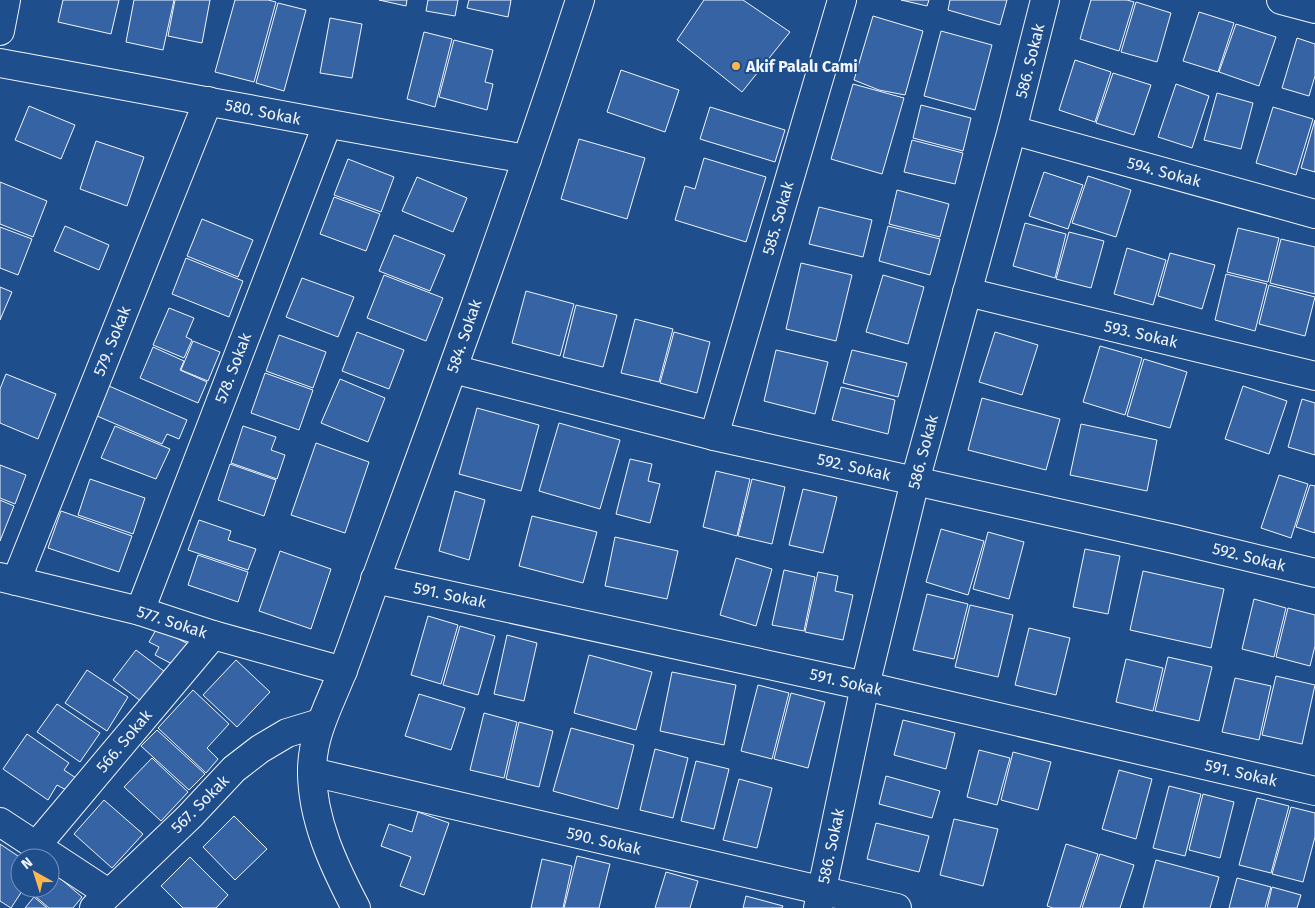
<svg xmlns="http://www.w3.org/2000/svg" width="1315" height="908" viewBox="0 0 1315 908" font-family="'Fira Sans',sans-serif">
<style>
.building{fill:#3563a3;stroke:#f2f6ff}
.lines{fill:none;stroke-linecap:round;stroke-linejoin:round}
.minor-casing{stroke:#f2f6ff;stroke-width:30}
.minor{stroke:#1f4e8c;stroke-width:28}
.poi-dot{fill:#ffb74d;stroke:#1f4e8c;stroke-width:2}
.labels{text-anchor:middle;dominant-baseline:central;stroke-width:4;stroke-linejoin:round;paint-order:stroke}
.street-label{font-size:16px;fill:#f2f6ff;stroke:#1f4e8c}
.poi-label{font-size:16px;font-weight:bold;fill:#f2f6ff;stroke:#1f4e8c;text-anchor:start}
</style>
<rect width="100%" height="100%" fill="#1f4e8c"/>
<!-- building -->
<g class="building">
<polygon points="63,0 119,0 111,34 58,22"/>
<polygon points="134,0 174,0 163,50 126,42"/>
<polygon points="175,0 210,0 202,43 168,36"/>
<polygon points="235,0 268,0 276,2 254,82 215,72"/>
<polygon points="379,0 407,0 406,6"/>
<polygon points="428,0 458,0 455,16 426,11"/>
<polygon points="469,0 511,0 508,17 467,8"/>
<polygon points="704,0 743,0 790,32 742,92 677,40"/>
<polygon points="901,0 929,0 927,6"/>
<polygon points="950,0 1007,0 1000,25 948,10"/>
<polygon points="1091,0 1127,0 1134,2 1119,51 1080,39"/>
<polygon points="1136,2 1171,13 1157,62 1121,52"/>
<polygon points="278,3 306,10 284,91 256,83"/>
<polygon points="1199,12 1234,23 1218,72 1183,61"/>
<polygon points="873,16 923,31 905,95 879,90 854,80"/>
<polygon points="330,18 362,24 352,78 320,73"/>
<polygon points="1236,24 1276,37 1259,86 1219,72"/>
<polygon points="941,31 992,45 975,110 924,96"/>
<polygon points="424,32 452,39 435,107 407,99"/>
<polygon points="1297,38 1315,44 1315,76 1309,96 1282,88"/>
<polygon points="454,40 493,50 485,82 493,84 487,110 439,97"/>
<polygon points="1075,60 1111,72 1095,122 1059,110"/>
<polygon points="621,70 679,90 665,132 607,112"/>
<polygon points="1113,73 1151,85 1134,135 1096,123"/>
<polygon points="853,84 904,98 882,174 831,159"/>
<polygon points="1176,84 1209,96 1192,148 1158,137"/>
<polygon points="1217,93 1253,103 1241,149 1204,140"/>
<polygon points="921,105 971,118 963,151 913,138"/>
<polygon points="29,106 75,125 61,159 15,140"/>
<polygon points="710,107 785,130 775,162 700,139"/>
<polygon points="1273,107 1313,119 1296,175 1256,163"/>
<polygon points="1315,120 1315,172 1301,168"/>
<polygon points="579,139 645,158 627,219 561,199"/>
<polygon points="912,140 963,153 955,184 904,172"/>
<polygon points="96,141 144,157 127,206 80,189"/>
<polygon points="704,158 766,177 746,242 675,220 685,186 695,189"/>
<polygon points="348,159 394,177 381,212 334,195"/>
<polygon points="1044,172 1083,185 1068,229 1029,216"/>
<polygon points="1088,176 1131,190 1116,237 1072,223"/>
<polygon points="417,177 467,198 453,232 402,211"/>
<polygon points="0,182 47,201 33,237 0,224"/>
<polygon points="897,190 949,204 940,237 889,224"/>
<polygon points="334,197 380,214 366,251 320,234"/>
<polygon points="819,207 872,220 863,257 809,244"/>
<polygon points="202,219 253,240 238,277 187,256"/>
<polygon points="1025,223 1066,234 1055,278 1013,266"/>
<polygon points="65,226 109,245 99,270 54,251"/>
<polygon points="888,226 940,239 930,275 879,261"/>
<polygon points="0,227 32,239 18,275 0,268"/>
<polygon points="1238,228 1279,238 1268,282 1227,272"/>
<polygon points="1069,232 1104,241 1091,288 1056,279"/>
<polygon points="394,235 445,255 430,291 379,271"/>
<polygon points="1281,239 1315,247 1315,294 1270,283"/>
<polygon points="1127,248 1166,260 1153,305 1114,294"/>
<polygon points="1170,253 1215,265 1202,309 1158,296"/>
<polygon points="186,258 243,281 229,317 172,294"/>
<polygon points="801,263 852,275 836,341 786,329"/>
<polygon points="1226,274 1267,284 1255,331 1215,320"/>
<polygon points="384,275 443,298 426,341 367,318"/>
<polygon points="883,275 924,287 908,344 866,332"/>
<polygon points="302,278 354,297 338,337 286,317"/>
<polygon points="1269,285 1315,297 1305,336 1259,324"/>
<polygon points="0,287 12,292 0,320"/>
<polygon points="526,291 574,304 560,356 512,343"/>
<polygon points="576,305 617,315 603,367 563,357"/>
<polygon points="169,308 194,318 186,337 192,340 184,358 153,345"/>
<polygon points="635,319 673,329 659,382 621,373"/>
<polygon points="357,332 404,350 389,389 342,371"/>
<polygon points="674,332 710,342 697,393 660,383"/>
<polygon points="995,332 1038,345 1022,395 979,382"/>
<polygon points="279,335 326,352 313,388 266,371"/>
<polygon points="193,341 220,352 208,381 181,370"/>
<polygon points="1100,346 1142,358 1125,415 1083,402"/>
<polygon points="153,347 184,361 180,370 207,382 198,403 140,378"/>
<polygon points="776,350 828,362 815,414 764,401"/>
<polygon points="852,350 907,363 898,397 843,383"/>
<polygon points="1144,359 1187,372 1170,428 1127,416"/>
<polygon points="265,373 313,390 299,430 251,413"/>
<polygon points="6,374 56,394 38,439 0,423 0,389"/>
<polygon points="340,379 385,398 368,442 321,423"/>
<polygon points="109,386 187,420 179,439 167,434 162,444 97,416"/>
<polygon points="1243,386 1287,401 1269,454 1225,439"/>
<polygon points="841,387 895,400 888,434 832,420"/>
<polygon points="982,398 1060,419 1046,470 968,450"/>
<polygon points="1302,399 1315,403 1315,455 1288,447"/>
<polygon points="477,408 539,425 521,491 459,474"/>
<polygon points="559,423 620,440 600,509 539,491"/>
<polygon points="1081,424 1157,440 1147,491 1070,475"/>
<polygon points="115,426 170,449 156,479 101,458"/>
<polygon points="243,426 276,437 271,450 285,455 277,479 231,463"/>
<polygon points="316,443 369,462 345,533 291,515"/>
<polygon points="630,459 652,464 648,481 660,484 650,523 616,514"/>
<polygon points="230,464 276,480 264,516 218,500"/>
<polygon points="0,465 26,475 15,504 0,498"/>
<polygon points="716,471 750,479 737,536 703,527"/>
<polygon points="1279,475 1308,484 1291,538 1261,528"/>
<polygon points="90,479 145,498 133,534 78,515"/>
<polygon points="752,479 785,487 772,544 738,536"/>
<polygon points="1310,485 1315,486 1315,533 1296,527"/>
<polygon points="803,489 837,497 823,553 789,545"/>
<polygon points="455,491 485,500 469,560 439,551"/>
<polygon points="0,500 14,506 0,541"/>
<polygon points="61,511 132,536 119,572 48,548"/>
<polygon points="532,516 597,532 583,583 519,566"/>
<polygon points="199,520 231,531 228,540 256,549 248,570 188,550"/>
<polygon points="941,529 984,541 968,595 926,582"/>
<polygon points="988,532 1024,542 1009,599 973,589"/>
<polygon points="615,537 678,551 667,599 605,586"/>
<polygon points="1085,549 1120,556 1108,614 1073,607"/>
<polygon points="280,551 331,569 311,629 259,611"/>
<polygon points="198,555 248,572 238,602 188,585"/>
<polygon points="736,558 772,569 756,626 720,615"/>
<polygon points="784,570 815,577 804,631 772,625"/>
<polygon points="1143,571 1224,589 1211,648 1130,630"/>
<polygon points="818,572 838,576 835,591 853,595 843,640 805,632"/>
<polygon points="927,594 968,604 954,659 913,650"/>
<polygon points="1254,599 1286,608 1274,657 1242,649"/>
<polygon points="970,605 1013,615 998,677 955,667"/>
<polygon points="1288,608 1315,615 1315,646 1310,666 1276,657"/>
<polygon points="428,616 458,625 441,684 411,675"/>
<polygon points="460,626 495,636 478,695 443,685"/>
<polygon points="157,628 190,645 178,667 155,655 159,647 149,642"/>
<polygon points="1029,628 1070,638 1056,695 1015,685"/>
<polygon points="507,635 537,643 524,701 494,694"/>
<polygon points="136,650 169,675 146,705 113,680"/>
<polygon points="589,655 652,672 636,730 574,713"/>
<polygon points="1168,657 1212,667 1199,721 1155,711"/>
<polygon points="1126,659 1163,668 1153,711 1116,702"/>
<polygon points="236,660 270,692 237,727 203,695"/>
<polygon points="87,670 128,697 107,731 65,703"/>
<polygon points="672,672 736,685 724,745 660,731"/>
<polygon points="1276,676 1315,685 1302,744 1262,735"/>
<polygon points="1235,678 1271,686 1259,740 1222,732"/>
<polygon points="758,685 789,693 772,759 741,751"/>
<polygon points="193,690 229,724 207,748 218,759 206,773 158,728"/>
<polygon points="791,693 825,702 808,768 774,759"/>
<polygon points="419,694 465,708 451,750 405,736"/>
<polygon points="57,704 100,733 80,762 37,732"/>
<polygon points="484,713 517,722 504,778 470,770"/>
<polygon points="903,720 955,733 946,769 894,755"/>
<polygon points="519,722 553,731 539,787 506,779"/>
<polygon points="571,728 634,745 618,809 553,791"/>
<polygon points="157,730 205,774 189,790 141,746"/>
<polygon points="27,734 69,763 64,770 76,778 68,791 57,785 48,800 3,769"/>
<polygon points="655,749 688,758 673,818 640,810"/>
<polygon points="979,750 1010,758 997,805 967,797"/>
<polygon points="1013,752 1051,762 1038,810 1001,800"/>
<polygon points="152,758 188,792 161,821 124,787"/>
<polygon points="696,761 729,769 714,829 681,821"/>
<polygon points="1119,770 1152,779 1136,839 1102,829"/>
<polygon points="886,776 940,791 932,818 879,804"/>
<polygon points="739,779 772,788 757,848 723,840"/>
<polygon points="1169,786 1201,794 1185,856 1153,848"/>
<polygon points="1203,794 1234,802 1220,858 1189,850"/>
<polygon points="1257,798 1289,806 1271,873 1239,865"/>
<polygon points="104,800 143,834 112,868 74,834"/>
<polygon points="1291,807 1315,813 1315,837 1303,882 1272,874"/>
<polygon points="418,812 449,823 424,895 400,886 411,857 381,846 389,824 412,832"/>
<polygon points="234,816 267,849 235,880 203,847"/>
<polygon points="954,819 998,829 983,886 940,875"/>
<polygon points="876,823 929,836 919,872 867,859"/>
<polygon points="0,844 21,858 20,888 24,888 11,908 0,901"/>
<polygon points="1066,844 1098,854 1080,908 1053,908 1047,906"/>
<polygon points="1100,854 1134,865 1120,908 1082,908"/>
<polygon points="577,856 610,864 599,908 564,908"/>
<polygon points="190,857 228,895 216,908 183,908 161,886"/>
<polygon points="542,859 572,866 563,908 531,908"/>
<polygon points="1156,860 1219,877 1210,908 1143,908"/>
<polygon points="666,872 698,881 690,908 655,908"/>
<polygon points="54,873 82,897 73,908 49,908 35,896 41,888 50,888 50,877"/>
<polygon points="1237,878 1271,887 1265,908 1229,908"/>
<polygon points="1272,887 1301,895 1297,908 1267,908"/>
<polygon points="746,896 783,906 782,908 743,908"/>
<polygon points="34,897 47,908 25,908"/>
</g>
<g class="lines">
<defs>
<g id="minor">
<polyline points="1281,0 1315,9"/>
<polyline points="0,31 6,0"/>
<path d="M0,63C176,95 351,129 527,159"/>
<polyline points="1012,130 1315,214"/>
<polyline points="967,292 1315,376"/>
<polyline points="453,369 714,436 1174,539 1315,573"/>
<polyline points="714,436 842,0"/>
<polyline points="0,577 140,611 213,635 343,671"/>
<polyline points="375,579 865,686 1315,791"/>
<polyline points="16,581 208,101"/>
<polyline points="140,611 327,125"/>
<polyline points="312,772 897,908"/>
<polyline points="0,822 108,893"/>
<polyline points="36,846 213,635"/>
<polyline points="94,908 190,816 234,769 260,749 287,733 320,723"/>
<path d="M356,908C334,866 312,820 312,771C312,734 330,704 343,670C359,628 373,585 389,543C455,363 521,183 580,0"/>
<polyline points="818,908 865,686 915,481 1012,130 1045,0"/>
</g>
</defs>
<!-- minor casing -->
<use href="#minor" class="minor-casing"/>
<!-- minor -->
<use href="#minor" class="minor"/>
</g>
<!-- markers -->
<circle class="poi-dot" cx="736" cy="66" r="5"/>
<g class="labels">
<!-- street labels -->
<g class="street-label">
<text transform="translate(1030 61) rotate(-76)">586. Sokak</text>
<text transform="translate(263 112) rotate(11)">580. Sokak</text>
<text transform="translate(1164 172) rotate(15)">594. Sokak</text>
<text transform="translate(778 218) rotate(-74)">585. Sokak</text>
<text transform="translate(1141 334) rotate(13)">593. Sokak</text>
<text transform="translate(464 336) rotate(-71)">584. Sokak</text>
<text transform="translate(112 341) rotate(-68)">579. Sokak</text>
<text transform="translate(233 368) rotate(-69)">578. Sokak</text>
<text transform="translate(923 452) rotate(-75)">586. Sokak</text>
<text transform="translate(854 467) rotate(13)">592. Sokak</text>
<text transform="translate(1249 557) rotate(14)">592. Sokak</text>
<text transform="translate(450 595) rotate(12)">591. Sokak</text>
<text transform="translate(172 622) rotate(18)">577. Sokak</text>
<text transform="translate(846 682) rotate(13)">591. Sokak</text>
<text transform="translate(124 741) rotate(-50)">566. Sokak</text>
<text transform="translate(1241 773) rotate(13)">591. Sokak</text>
<text transform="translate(200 804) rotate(-45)">567. Sokak</text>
<text transform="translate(604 841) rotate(13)">590. Sokak</text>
<text transform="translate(831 846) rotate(-78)">586. Sokak</text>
</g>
<!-- poi labels -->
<g class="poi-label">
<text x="746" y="66">Akif Palalı Cami</text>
</g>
</g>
<!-- north arrow -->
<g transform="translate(35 873) rotate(321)"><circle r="24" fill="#1f4e8c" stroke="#7391ba"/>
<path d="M0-4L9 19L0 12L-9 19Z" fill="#ffb74d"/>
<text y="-8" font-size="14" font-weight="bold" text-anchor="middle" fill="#f2f6ff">N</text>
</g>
</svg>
